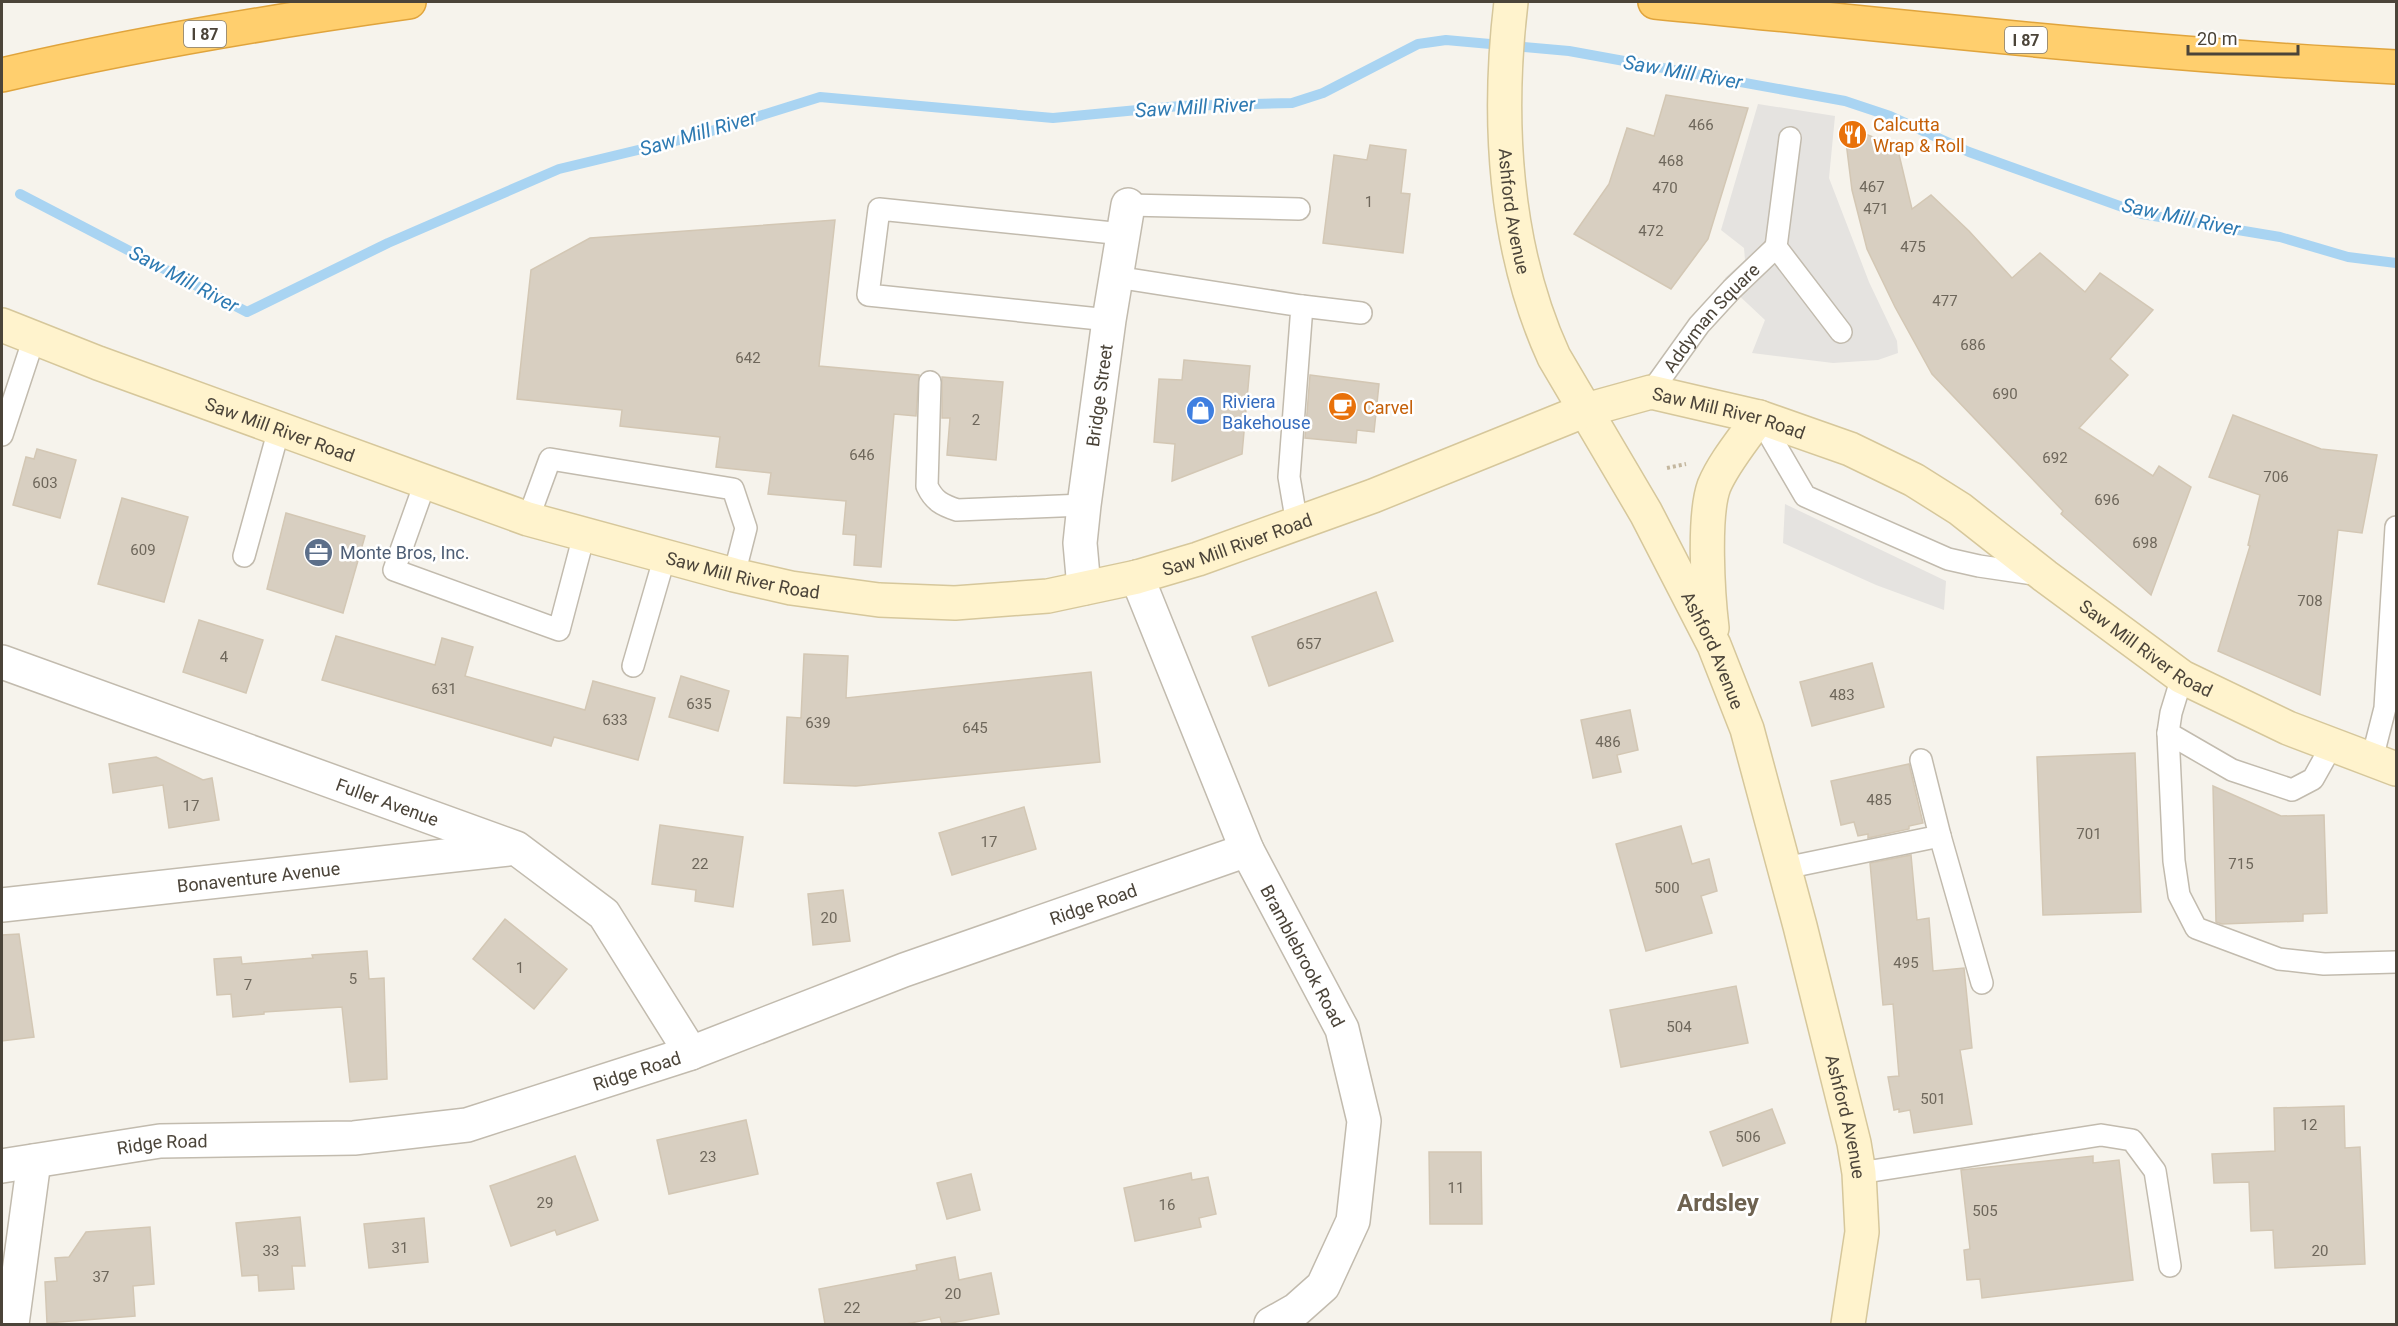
<svg xmlns="http://www.w3.org/2000/svg" width="2398" height="1326" viewBox="0 0 2398 1326" font-family="Roboto,sans-serif">
<style>
.parking{fill:#e5e3e0}
.lines{fill:none;stroke-linecap:round;stroke-linejoin:round}
.stream{stroke:#a9d4f2;stroke-width:10}
.building{fill:#d8cfc1;stroke:#d3c7b4;stroke-width:1.5}
.service-casing{stroke:#c2bbae;stroke-width:24}
.minor-casing{stroke:#c2bbae;stroke-width:36}
.secondary-casing{stroke:#d6c79b;stroke-width:36}
.motorway-casing{stroke:#e0a43c;stroke-width:36}
.path{stroke:#c4b79f;stroke-width:4;stroke-dasharray:3 3;stroke-linecap:butt}
.service{stroke:#fff;stroke-width:21}
.minor{stroke:#fff;stroke-width:33}
.secondary{stroke:#fff3cd;stroke-width:33}
.motorway{stroke:#ffcf6e;stroke-width:33}
.labels{text-anchor:middle;dominant-baseline:central;stroke-width:5;stroke-linejoin:round;paint-order:stroke}
.number-label{font-size:15px;fill:#6e675b}
.shield{fill:#fff;stroke:#817c74;stroke-width:1.5}
.shield-label{font-size:16px;font-weight:bold;fill:#4b4439}
.food-label{font-size:18px;fill:#c56008;stroke:#fff;text-anchor:start}
.street-label{font-size:18px;fill:#4b4439;stroke:#fff}
.shop-label{font-size:18px;fill:#366cbe;stroke:#fff;text-anchor:start}
.service-label{font-size:18px;fill:#4e5e75;stroke:#fff;text-anchor:start}
.water-label{font-size:20px;font-style:italic;fill:#2e7ab2;stroke:#fff}
.district-label{font-size:24px;font-weight:bold;fill:#6e6250;stroke:#fff}
</style>
<rect width="100%" height="100%" fill="#f6f3ec"/>
<!-- parking -->
<g class="parking">
<polygon points="1758,104 1835,116 1829,178 1869,282 1897,341 1898,353 1878,360 1833,363 1752,353 1765,320 1732,289 1725,278 1745,260 1744,248 1721,230"/>
<polygon points="1785,504 1946,581 1944,610 1876,585 1783,543"/>
</g>
<g class="lines">
<!-- stream -->
<polyline class="stream" points="20,194 247,312 388,243 559,169 692,137 820,97 1053,118 1180,106 1292,103 1323,93 1418,44 1446,40 1569,51 1845,101 1890,116 1969,152 2142,214 2280,237 2348,257 2396,263"/>
</g>
<!-- building -->
<g class="building">
<polygon points="1666,95 1748,108 1708,239 1671,289 1574,234 1609,184 1627,128 1654,136"/>
<polygon points="1844,126 1897,146 1912,209 1931,195 1969,231 2012,278 2040,253 2085,292 2100,273 2153,310 2110,359 2128,375 2079,428 2153,476 2159,466 2191,487 2151,595 2061,514 2063,511 1932,374 1895,307 1867,249 1852,190"/>
<polygon points="1370,145 1406,150 1401,193 1410,194 1403,253 1323,243 1334,155 1367,160"/>
<polygon points="835,220 819,366 919,375 916,416 894,414 881,567 854,565 856,535 843,534 846,501 768,494 771,473 716,467 720,437 620,426 622,410 517,399 531,270 590,238"/>
<polygon points="1184,360 1250,366 1242,454 1172,481 1175,444 1154,442 1159,379 1182,380"/>
<polygon points="1310,375 1379,384 1374,432 1357,430 1356,443 1305,438"/>
<polygon points="942,377 1003,382 996,460 947,455 950,418 942,418"/>
<polygon points="2233,415 2321,449 2377,455 2362,533 2338,530 2320,695 2218,651 2250,546 2248,545 2260,495 2209,477"/>
<polygon points="37,449 76,460 60,518 13,505 26,457 34,459"/>
<polygon points="122,498 188,517 164,602 98,584"/>
<polygon points="286,513 365,536 343,613 267,589"/>
<polygon points="1376,592 1393,641 1269,686 1252,637"/>
<polygon points="199,620 263,640 246,693 183,672"/>
<polygon points="336,636 435,665 442,638 473,647 465,676 585,710 593,681 655,698 638,760 554,737 551,746 322,680"/>
<polygon points="804,654 848,656 846,698 1091,672 1100,762 856,786 784,783 787,717 801,718"/>
<polygon points="1872,663 1884,707 1812,726 1800,682"/>
<polygon points="681,676 729,691 718,731 669,717"/>
<polygon points="1630,710 1638,750 1617,755 1621,772 1593,778 1581,720"/>
<polygon points="2135,753 2141,912 2043,915 2037,757"/>
<polygon points="156,757 203,780 212,778 219,820 169,828 163,785 113,793 109,764"/>
<polygon points="1909,764 1923,823 1909,826 1909,829 1868,838 1868,834 1858,836 1854,822 1841,825 1831,781"/>
<polygon points="2213,786 2281,816 2324,815 2327,913 2303,914 2303,921 2222,924 2216,922"/>
<polygon points="1024,807 1036,849 952,875 939,833"/>
<polygon points="660,825 743,837 733,907 695,901 696,890 652,884"/>
<polygon points="1681,826 1692,864 1709,859 1717,891 1701,896 1712,933 1646,951 1616,844"/>
<polygon points="1911,855 1917,920 1929,918 1933,971 1964,968 1972,1048 1960,1050 1972,1124 1914,1133 1910,1110 1899,1112 1899,1109 1894,1110 1888,1077 1899,1076 1893,1004 1883,1005 1870,863"/>
<polygon points="843,890 850,941 813,945 808,894"/>
<polygon points="505,919 567,969 534,1009 473,959"/>
<polygon points="19,934 34,1037 2,1041 2,935"/>
<polygon points="367,951 369,979 384,978 387,1079 350,1082 342,1007 264,1012 264,1014 233,1017 231,994 217,995 214,959 241,957 242,964 313,958 312,955"/>
<polygon points="1736,986 1748,1043 1621,1067 1610,1010"/>
<polygon points="2344,1106 2345,1148 2360,1147 2365,1264 2275,1268 2273,1230 2251,1231 2249,1182 2214,1183 2212,1154 2275,1151 2274,1108"/>
<polygon points="1772,1109 1785,1143 1723,1166 1710,1132"/>
<polygon points="746,1120 758,1174 669,1194 657,1140"/>
<polygon points="1429,1152 1481,1152 1482,1224 1430,1224"/>
<polygon points="575,1156 598,1220 557,1235 555,1230 511,1246 490,1186"/>
<polygon points="2093,1156 2093,1163 2119,1160 2133,1280 1982,1298 1980,1279 1967,1280 1964,1250 1970,1249 1961,1170"/>
<polygon points="1191,1173 1192,1180 1208,1177 1216,1214 1199,1218 1201,1227 1135,1241 1124,1188"/>
<polygon points="971,1174 980,1210 947,1219 937,1183"/>
<polygon points="300,1217 305,1266 292,1266 294,1289 259,1291 258,1275 242,1276 236,1223"/>
<polygon points="424,1218 428,1262 369,1268 364,1224"/>
<polygon points="150,1227 154,1284 133,1286 135,1316 47,1323 45,1282 57,1281 55,1258 69,1257 86,1232"/>
<polygon points="955,1257 959,1280 991,1273 999,1314 946,1324 942,1324 940,1317 906,1324 825,1324 819,1289 917,1270 916,1265"/>
</g>
<g class="lines">
<defs>
<g id="service">
<polyline points="1790,138 1776,247 1841,332"/>
<polyline points="1128,205 1299,209"/>
<polyline points="1116,277 1302,306 1289,477 1297,524"/>
<polyline points="1302,306 1361,313"/>
<polyline points="1109,320 868,295 879,209 1123,234"/>
<path d="M930,382L927,486C934,501 942,505 957,510L1084,505"/>
<path id="s1" d="M1651,392L1699,325L1732,289L1776,247"/>
<polyline points="1759,417 1805,496 1948,559 1979,566 2040,575"/>
<polyline points="2,435 34,338"/>
<polyline points="425,483 394,570 559,630 584,535"/>
<polyline points="528,519 550,459 733,489 746,528 734,575"/>
<polyline points="244,556 279,429"/>
<polyline points="633,666 665,556"/>
<polyline points="2182,677 2171,713 2168,733 2174,861 2179,895 2196,928 2279,959 2324,964 2396,962"/>
<polyline points="2168,733 2232,770 2292,790 2313,779 2332,745"/>
<polyline points="2372,759 2385,708 2396,527"/>
<polyline points="1921,760 1940,836"/>
<polyline points="1785,868 1940,836 1982,983"/>
<polyline points="1859,1173 2101,1135 2132,1140 2155,1171 2170,1266"/>
</g>
<g id="minor">
<path id="s2" d="M1137,577L1247,850L1342,1029L1364,1121L1353,1221L1323,1286L1296,1310L1271,1324"/>
<path id="s3" d="M1084,588L1080,543L1084,505L1109,320L1128,205"/>
<path id="s4" d="M2,662L516,848L604,914L691,1053"/>
<path id="s5" d="M2,905L508,849"/>
<path id="s6" d="M2,1166L160,1141L354,1138L467,1125L691,1053L904,970L1247,850"/>
<polyline points="12,1324 34,1161"/>
</g>
<g id="secondary">
<path id="s7" d="M1511,2C1497,119 1504,248 1554,357L1646,513L1714,645L1747,729L1800,926L1854,1143L1859,1173L1862,1232L1848,1324"/>
<path id="s8" d="M2,325L98,363L528,519L734,575L791,588L879,600L955,603L1048,596L1137,577L1198,559L1373,496L1586,410L1651,392L1759,417L1850,449L1914,480L1960,509L2045,576L2182,677L2288,728L2396,769"/>
<path d="M1712,628C1708,595 1703,516 1714,486C1724,462 1744,439 1759,417"/>
</g>
<g id="motorway">
<path d="M1655,2C1902,26 2149,55 2396,67"/>
<path d="M2,75C136,44 273,21 409,2"/>
</g>
</defs>
<!-- service casing -->
<use href="#service" class="service-casing"/>
<!-- minor casing -->
<use href="#minor" class="minor-casing"/>
<!-- secondary casing -->
<use href="#secondary" class="secondary-casing"/>
<!-- motorway casing -->
<use href="#motorway" class="motorway-casing"/>
<!-- path -->
<polyline class="path" points="1667,468 1686,464"/>
<!-- service -->
<use href="#service" class="service"/>
<!-- minor -->
<use href="#minor" class="minor"/>
<!-- secondary -->
<use href="#secondary" class="secondary"/>
<!-- motorway -->
<use href="#motorway" class="motorway"/>
</g>
<!-- icons -->
<defs>
<symbol id="restaurant-disc" viewBox="-11 -11 22 22"><circle r="9.5" fill="#e8710a" stroke="#fff"/><path d="M-5-6h1v4h1v-4h1v4h1v-4h1v5L-1.5 .5V6h-2V.5L-5-1ZM5-6V6H3V1.5H1.5Q1.5-4 5-6Z" fill="#fff"/></symbol>
<symbol id="cafe-disc" viewBox="-11 -11 22 22"><circle r="9.5" fill="#e8710a" stroke="#fff"/><path d="M-5.5-4.5H6V0H3Q3 3.5 0 3.5H-2.5Q-5.5 3.5-5.5 0ZM3-3.2v2h1.7v-2ZM-6 4.5H4V6H-6Z" fill="#fff"/></symbol>
<symbol id="shop-disc" viewBox="-11 -11 22 22"><circle r="9.5" fill="#3f7fe0" stroke="#fff"/><path d="M-5-2.5h2.3a2.7 3.5 0 0 1 5.4 0H5L5.5 6h-11ZM-1.5-2.5h3a1.5 2.3 0 0 0-3 0Z" fill="#fff"/></symbol>
<symbol id="office-disc" viewBox="-11 -11 22 22"><circle r="9.5" fill="#5c6f8a" stroke="#fff"/><path d="M-6-3h4V-5.5h4V-3h4V5H-6ZM-1-4.5V-3h2v-1.5ZM-6 0V1H6V0Z" fill="#fff"/></symbol>
</defs>
<g fill-rule="evenodd">
<use href="#restaurant-disc" x="1836" y="118" width="33" height="33"/>
<use href="#cafe-disc" x="1326" y="390" width="33" height="33"/>
<use href="#shop-disc" x="1184" y="394" width="33" height="33"/>
<use href="#office-disc" x="302" y="536" width="33" height="33"/>
</g>
<g class="labels">
<!-- number labels -->
<g class="number-label">
<text x="1701" y="125">466</text>
<text x="1671" y="161">468</text>
<text x="1872" y="187">467</text>
<text x="1665" y="188">470</text>
<text x="1369" y="202">1</text>
<text x="1876" y="209">471</text>
<text x="1651" y="231">472</text>
<text x="1913" y="247">475</text>
<text x="1945" y="301">477</text>
<text x="1973" y="345">686</text>
<text x="748" y="358">642</text>
<text x="2005" y="394">690</text>
<text x="976" y="420">2</text>
<text x="862" y="455">646</text>
<text x="2055" y="458">692</text>
<text x="2276" y="477">706</text>
<text x="45" y="483">603</text>
<text x="2107" y="500">696</text>
<text x="2145" y="543">698</text>
<text x="143" y="550">609</text>
<text x="2310" y="601">708</text>
<text x="1309" y="644">657</text>
<text x="224" y="657">4</text>
<text x="444" y="689">631</text>
<text x="1842" y="695">483</text>
<text x="699" y="704">635</text>
<text x="615" y="720">633</text>
<text x="818" y="723">639</text>
<text x="975" y="728">645</text>
<text x="1608" y="742">486</text>
<text x="1879" y="800">485</text>
<text x="191" y="806">17</text>
<text x="2089" y="834">701</text>
<text x="989" y="842">17</text>
<text x="700" y="864">22</text>
<text x="2241" y="864">715</text>
<text x="1667" y="888">500</text>
<text x="829" y="918">20</text>
<text x="1906" y="963">495</text>
<text x="520" y="968">1</text>
<text x="353" y="979">5</text>
<text x="248" y="985">7</text>
<text x="1679" y="1027">504</text>
<text x="1933" y="1099">501</text>
<text x="2309" y="1125">12</text>
<text x="1748" y="1137">506</text>
<text x="708" y="1157">23</text>
<text x="1456" y="1188">11</text>
<text x="545" y="1203">29</text>
<text x="1167" y="1205">16</text>
<text x="1985" y="1211">505</text>
<text x="400" y="1248">31</text>
<text x="271" y="1251">33</text>
<text x="2320" y="1251">20</text>
<text x="101" y="1277">37</text>
<text x="953" y="1294">20</text>
<text x="852" y="1308">22</text>
</g>
<!-- shield labels -->
<g class="shield">
<rect x="184" y="21" width="42" height="26" rx="4.5"/>
<rect x="2005" y="27" width="42" height="26" rx="4.5"/>
</g>
<g class="shield-label">
<text x="205" y="34">I 87</text>
<text x="2026" y="40">I 87</text>
</g>
<!-- food labels -->
<g class="food-label">
<text x="1873" y="124">Calcutta<tspan x="1873" dy="21">Wrap &amp; Roll</tspan></text>
<text x="1363" y="407">Carvel</text>
</g>
<!-- street labels -->
<g class="street-label">
<text stroke="none"><textPath href="#s7" startOffset="210">Ashford Avenue</textPath></text>
<text stroke="none"><textPath href="#s1" startOffset="96">Addyman Square</textPath></text>
<text stroke="none"><textPath href="#s3" startOffset="194">Bridge Street</textPath></text>
<text stroke="none"><textPath href="#s8" startOffset="1809">Saw Mill River Road</textPath></text>
<text stroke="none"><textPath href="#s8" startOffset="297">Saw Mill River Road</textPath></text>
<text stroke="none"><textPath href="#s8" startOffset="1287">Saw Mill River Road</textPath></text>
<text stroke="none"><textPath href="#s8" startOffset="783">Saw Mill River Road</textPath></text>
<text stroke="none"><textPath href="#s8" startOffset="2294">Saw Mill River Road</textPath></text>
<text stroke="none"><textPath href="#s7" startOffset="696">Ashford Avenue</textPath></text>
<text stroke="none"><textPath href="#s4" startOffset="410">Fuller Avenue</textPath></text>
<text stroke="none"><textPath href="#s5" startOffset="258">Bonaventure Avenue</textPath></text>
<text stroke="none"><textPath href="#s6" startOffset="1132">Ridge Road</textPath></text>
<text stroke="none"><textPath href="#s2" startOffset="414">Bramblebrook Road</textPath></text>
<text stroke="none"><textPath href="#s6" startOffset="646">Ridge Road</textPath></text>
<text stroke="none"><textPath href="#s7" startOffset="1182">Ashford Avenue</textPath></text>
<text stroke="none"><textPath href="#s6" startOffset="162">Ridge Road</textPath></text>
</g>
<!-- shop labels -->
<g class="shop-label">
<text x="1222" y="401">Riviera<tspan x="1222" dy="21">Bakehouse</tspan></text>
</g>
<!-- service labels -->
<g class="service-label">
<text x="340" y="552">Monte Bros, Inc.</text>
</g>
<!-- water labels -->
<g class="water-label">
<text transform="translate(1683 72) rotate(10)">Saw Mill River</text>
<text transform="translate(1195 107) rotate(-3)">Saw Mill River</text>
<text transform="translate(698 133) rotate(-16)">Saw Mill River</text>
<text transform="translate(2181 217) rotate(12)">Saw Mill River</text>
<text transform="translate(184 279) rotate(28)">Saw Mill River</text>
</g>
<!-- district labels -->
<g class="district-label">
<text x="1718" y="1203">Ardsley</text>
</g>
</g>
<!-- border -->
<rect width="2398" height="1326" fill="none" stroke="#4b4439" stroke-width="6"/>
<!-- scale -->
<path d="M2188 45v9h110v-9" fill="none" stroke="#4b4439" stroke-width="3"/>
<text x="2197" y="45" font-size="18" fill="#4b4439" stroke="#ffffff" stroke-width="4.5" paint-order="stroke">20 m</text>
</svg>
